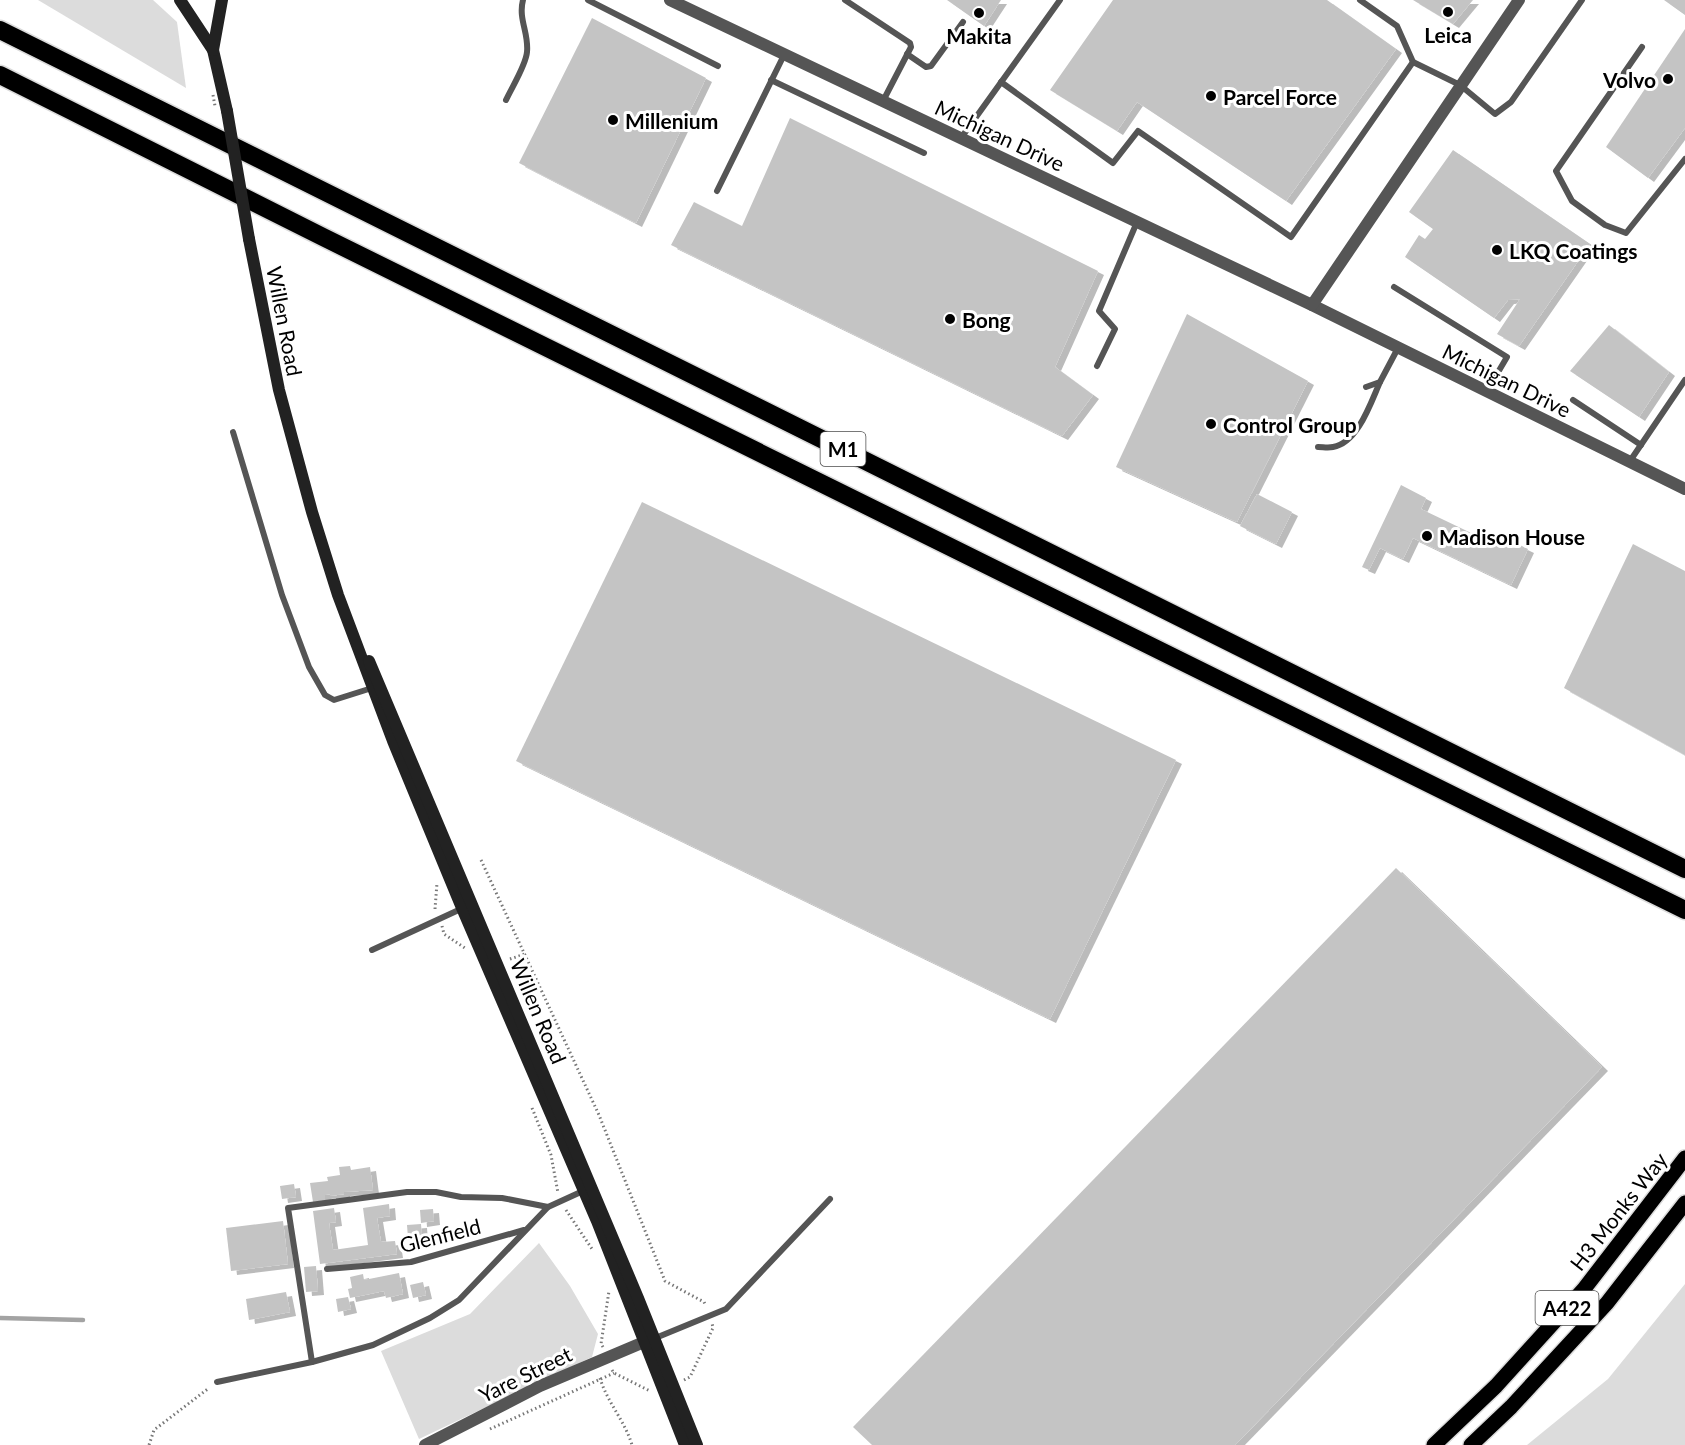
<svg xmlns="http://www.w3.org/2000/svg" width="1685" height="1445" viewBox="0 0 1685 1445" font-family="Lato,sans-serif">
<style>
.green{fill:#dcdcdc}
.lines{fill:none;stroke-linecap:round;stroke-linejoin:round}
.stream{stroke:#a3a3a3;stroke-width:4.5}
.building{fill:#c4c4c4;filter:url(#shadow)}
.primary-casing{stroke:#dbdbdb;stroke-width:18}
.highway-casing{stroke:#dbdbdb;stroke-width:21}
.path{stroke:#777;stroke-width:3;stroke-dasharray:1.5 3;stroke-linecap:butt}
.lane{stroke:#555;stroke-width:6}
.street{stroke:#555;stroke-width:12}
.secondary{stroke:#222;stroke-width:12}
.primary{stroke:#000;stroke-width:15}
.highway{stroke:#000;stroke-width:18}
.path-bridge{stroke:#777;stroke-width:3;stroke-dasharray:1.5 3;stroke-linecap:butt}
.secondary-bridge{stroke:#222;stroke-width:12}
.poi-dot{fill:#000;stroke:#fff;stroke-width:2}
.labels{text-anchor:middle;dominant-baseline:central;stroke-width:6;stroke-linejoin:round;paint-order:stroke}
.shield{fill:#fff;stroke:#4c4c4c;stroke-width:1.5}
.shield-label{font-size:20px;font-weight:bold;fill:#000}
.poi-label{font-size:21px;font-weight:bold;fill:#000;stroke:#fff;text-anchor:start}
.street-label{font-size:21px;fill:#000;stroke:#fff}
</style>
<defs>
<filter id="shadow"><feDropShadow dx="6" dy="4" stdDeviation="0" flood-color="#0004"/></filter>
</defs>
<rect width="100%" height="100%" fill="#fff"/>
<!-- green -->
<g class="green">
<polygon points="38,0 153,0 177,22 186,88"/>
<polygon points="539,1243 570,1286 598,1334 592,1357 419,1439 381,1351 470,1314"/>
<polygon points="1685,1284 1685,1445 1527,1445 1608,1379"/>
</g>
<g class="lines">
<!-- stream -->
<polyline class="stream" points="0,1318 83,1320"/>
</g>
<!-- building -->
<g class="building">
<polygon points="947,0 1001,0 984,26"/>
<polygon points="1113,0 1327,0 1396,49 1286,201 1137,102 1117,131 1050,90"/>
<polygon points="1413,0 1473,0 1453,24"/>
<polygon points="1664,0 1685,0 1685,15"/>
<polygon points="592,18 706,78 636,223 519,163"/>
<polygon points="1685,29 1685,128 1648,178 1606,147"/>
<polygon points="790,118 1098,271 1055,367 1093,395 1062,436 671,245 694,202 742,226"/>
<polygon points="1453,150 1590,244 1519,346 1497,334 1520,299 1508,300 1494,318 1405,257 1419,235 1425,239 1433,229 1409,212"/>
<polygon points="1187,314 1308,381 1237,522 1116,467"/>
<polygon points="1609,325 1669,372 1639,417 1570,371"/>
<polygon points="1401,485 1426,498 1421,509 1490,542 1495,533 1528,549 1511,585 1413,538 1403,559 1380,548 1369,570 1362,567"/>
<polygon points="1257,494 1292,512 1276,544 1240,526"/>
<polygon points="642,502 1176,760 1050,1019 516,761"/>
<polygon points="1633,544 1685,571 1685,755 1564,688"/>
<polygon points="1396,868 1602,1067 1235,1445 872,1445 853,1427"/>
<polygon points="350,1166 351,1170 370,1167 373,1190 344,1192 344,1194 330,1196 330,1194 325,1195 325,1201 313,1202 310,1183 328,1181 327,1177 340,1175 339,1167"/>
<polygon points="294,1184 296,1197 282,1199 280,1186"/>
<polygon points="389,1204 390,1216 377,1218 381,1242 395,1241 397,1254 320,1264 313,1211 334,1208 336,1222 329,1223 333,1250 368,1245 363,1208"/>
<polygon points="433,1209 434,1221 421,1223 420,1210"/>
<polygon points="283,1221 288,1264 231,1271 226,1228"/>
<polygon points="421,1224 422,1237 408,1238 407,1225"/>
<polygon points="316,1266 318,1291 306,1292 304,1267"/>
<polygon points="399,1273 403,1294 386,1298 384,1291 350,1298 348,1289 352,1288 350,1277 363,1274 364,1280"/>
<polygon points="423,1282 426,1295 413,1298 410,1285"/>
<polygon points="286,1292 290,1312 249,1320 246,1299"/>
<polygon points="348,1297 351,1309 338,1312 336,1299"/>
</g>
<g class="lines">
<defs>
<g id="primary">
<polyline points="1434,1445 1496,1386 1584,1289 1685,1158"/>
<polyline points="1471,1445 1511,1407 1607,1303 1685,1203"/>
</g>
<g id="highway">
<polyline points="0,30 1685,869"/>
<polyline points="0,75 323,237 1685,910"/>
</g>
</defs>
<!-- primary casing -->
<use href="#primary" class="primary-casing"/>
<!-- highway casing -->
<use href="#highway" class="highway-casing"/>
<!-- path -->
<g class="path">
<polyline points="481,860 599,1115 665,1281 704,1302 706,1306"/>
<polyline points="435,909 437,883"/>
<polyline points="442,926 444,934 465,948"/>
<polyline points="510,959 525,954"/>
<polyline points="532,1108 551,1155 558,1193"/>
<polyline points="566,1210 592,1249"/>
<polyline points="603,1347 601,1344 609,1291"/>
<polyline points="612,1370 614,1373 650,1391"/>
<path d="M600,1378C607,1402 625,1421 632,1445"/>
<polyline points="684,1380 690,1377 713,1328 712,1323"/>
<polyline points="490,1429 614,1373"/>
<polyline points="149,1445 154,1430 209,1388"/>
</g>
<!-- lane -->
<g class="lane">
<polyline points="588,0 718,66"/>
<polyline points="845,0 910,43 911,47 883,101"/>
<polyline points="1360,0 1397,26 1413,62"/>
<polyline points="1642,47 1556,171 1572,201 1605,225 1626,233 1685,159"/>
<polyline points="907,54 926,67 931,66 963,22"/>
<polyline points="771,80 924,153"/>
<polyline points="1001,82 1113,163 1138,131 1291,237 1413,62 1460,85 1495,114 1511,102 1582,0"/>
<path d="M506,100C512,87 526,65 527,52C529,33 518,19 523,0"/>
<polyline points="961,138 1060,0"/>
<polyline points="717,191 784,55"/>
<polyline points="1394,287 1507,357 1487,391"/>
<polyline points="1097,366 1115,329 1099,311 1137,222"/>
<polyline points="1366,387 1380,382 1398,348"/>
<polyline points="1573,400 1641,445"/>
<polyline points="233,432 282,595 309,667 325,695 334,700 372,688"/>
<path d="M1318,447C1323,447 1328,448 1333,447C1358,443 1371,402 1380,382"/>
<polyline points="1630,461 1685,380"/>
<polyline points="372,950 463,908"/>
<polyline points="327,1269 411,1262 524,1230"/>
<polyline points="653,1339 726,1309 830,1199"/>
<polyline points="312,1362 288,1208 407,1192 436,1192 461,1197 502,1198 548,1207"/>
<polyline points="217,1382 312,1362 373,1345 430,1318 459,1300 548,1207 583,1191"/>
</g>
<!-- street -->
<g class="street">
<polyline points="670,0 1312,305 1685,489"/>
<polyline points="1312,305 1519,0"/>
<polyline points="425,1445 540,1386 644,1342"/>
</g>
<!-- secondary -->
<g class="secondary">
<polyline points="180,0 213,50 227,111"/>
<polyline points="213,50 222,0"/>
<polyline points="249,239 279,390 312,512 338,595 393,741 462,908 597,1221 685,1445"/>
<polyline points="369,661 638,1298 697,1445"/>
</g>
<!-- primary -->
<use href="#primary" class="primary"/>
<!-- highway -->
<use href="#highway" class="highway"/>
<!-- path-bridge -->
<polyline class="path-bridge" points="213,95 215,106"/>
<!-- secondary-bridge -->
<polyline class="secondary-bridge" points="227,111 249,239"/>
</g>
<!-- markers -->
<g class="poi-dot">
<circle cx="1448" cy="12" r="6"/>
<circle cx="979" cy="13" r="6"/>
<circle cx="1668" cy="79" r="6"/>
<circle cx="1211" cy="96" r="6"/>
<circle cx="613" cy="120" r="6"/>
<circle cx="1497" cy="250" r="6"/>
<circle cx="950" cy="319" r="6"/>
<circle cx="1211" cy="424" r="6"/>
<circle cx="1427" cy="536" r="6"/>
</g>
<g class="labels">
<!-- shield labels -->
<g class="shield">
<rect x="820.5" y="432" width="45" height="34" rx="4.5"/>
<rect x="1535.5" y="1291" width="63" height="34" rx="4.5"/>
</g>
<g class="shield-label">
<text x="843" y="449">M1</text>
<text x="1567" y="1308">A422</text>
</g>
<!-- poi labels -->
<g class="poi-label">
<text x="1448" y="34" text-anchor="middle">Leica</text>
<text x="979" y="35" text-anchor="middle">Makita</text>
<text x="1656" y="79" text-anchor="end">Volvo</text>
<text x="1223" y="96">Parcel Force</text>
<text x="625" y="120">Millenium</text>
<text x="1509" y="250">LKQ Coatings</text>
<text x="962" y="319">Bong</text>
<text x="1223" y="424">Control Group</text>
<text x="1439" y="536">Madison House</text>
</g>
<!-- street labels -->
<g class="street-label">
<text transform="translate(1000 135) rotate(25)">Michigan Drive</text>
<text transform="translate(285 321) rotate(79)">Willen Road</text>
<text transform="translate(1507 380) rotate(26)">Michigan Drive</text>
<text transform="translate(539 1011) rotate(67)">Willen Road</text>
<text transform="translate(1618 1211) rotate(-52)">H3 Monks Way</text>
<text transform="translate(440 1235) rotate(-14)">Glenfield</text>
<text transform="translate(525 1374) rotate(-26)">Yare Street</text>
</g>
</g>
</svg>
